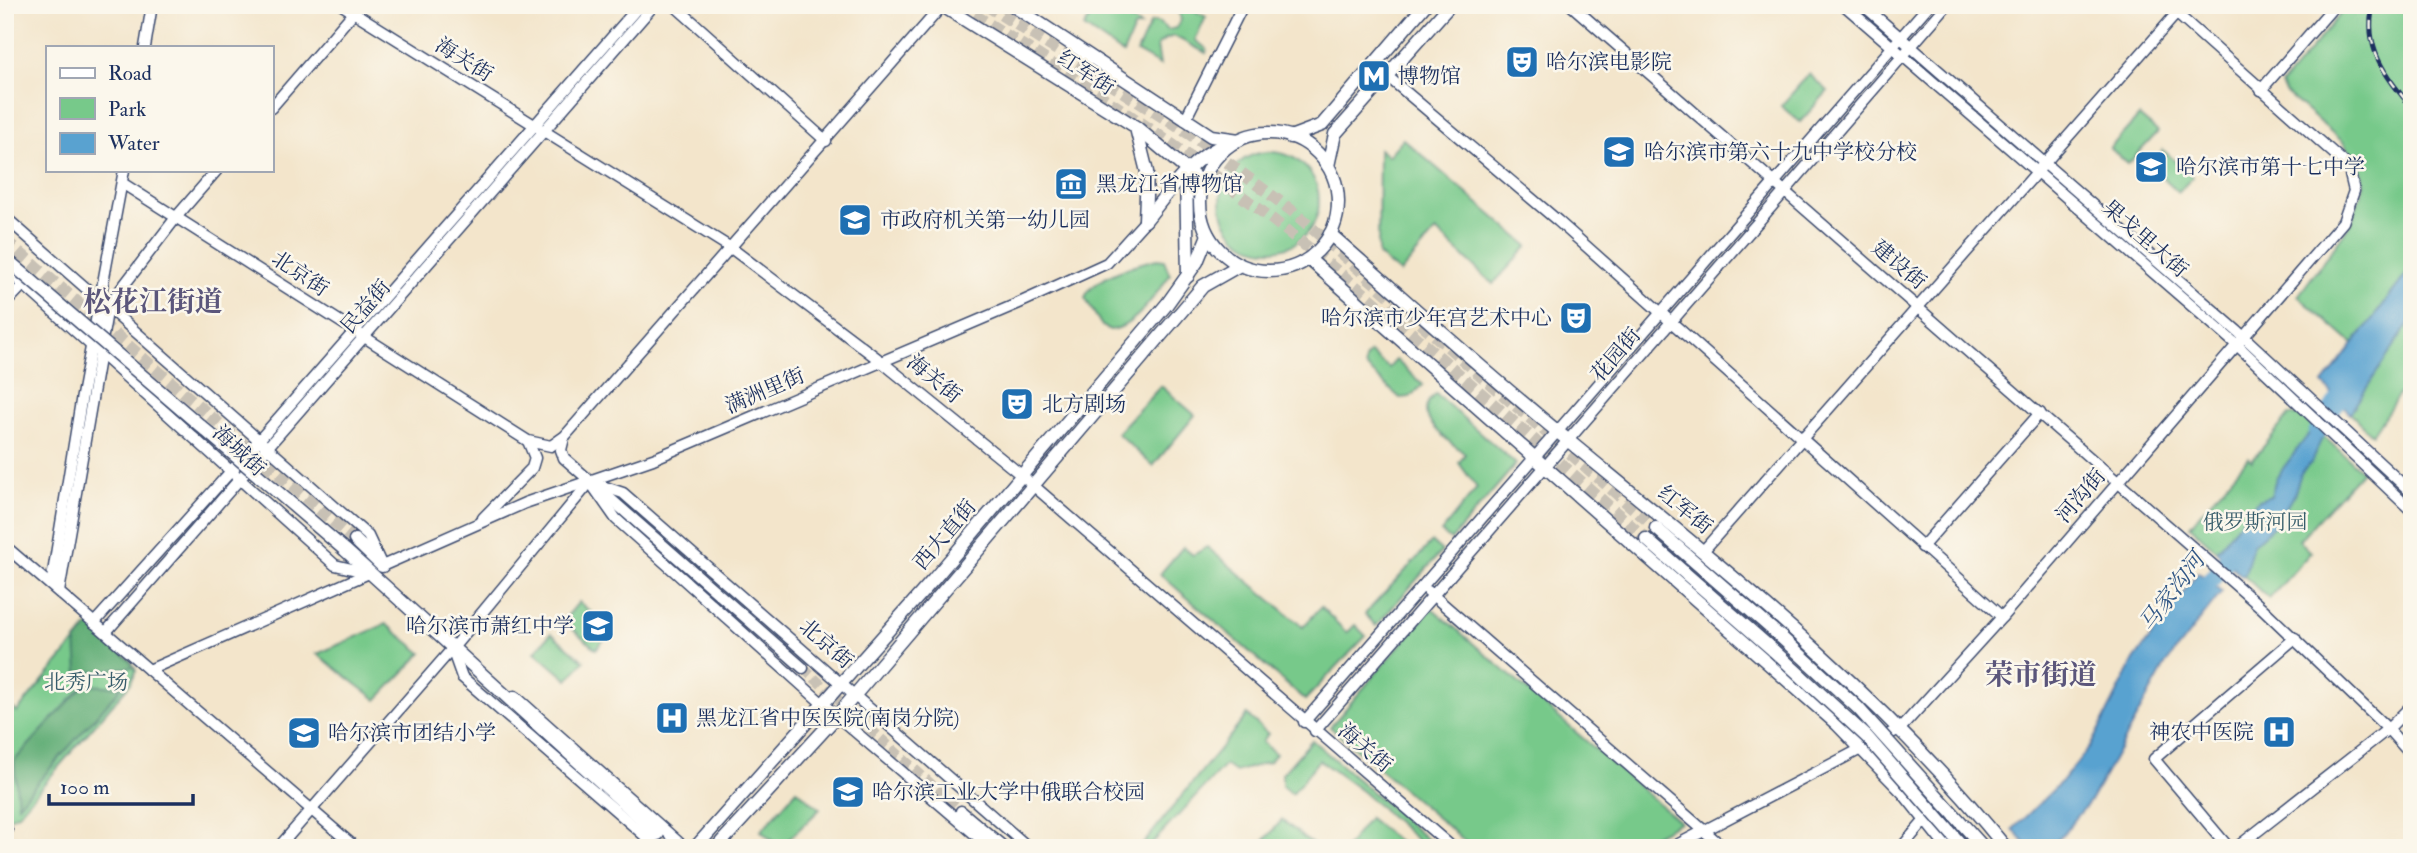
<svg xmlns="http://www.w3.org/2000/svg" width="2417" height="853" viewBox="0 0 2417 853" font-family="'IM FELL Double Pica','Noto Serif SC',serif">
<style>
.green{fill:#77c98a;stroke:#497c74;stroke-width:2}
.forest{fill:#61ad76;stroke:#3e6e6a;stroke-width:2}
.water{fill:#59a2d0;stroke:#3a6897;stroke-width:2}
.lines{fill:none;stroke-linecap:round;stroke-linejoin:round}
.river{stroke:#59a2d0;stroke-width:18}
.secondary-tunnel{stroke:#c8c1b5;stroke-width:10;stroke-dasharray:10 5;stroke-linecap:butt}
.primary-tunnel{stroke:#c8c1b5;stroke-width:12;stroke-dasharray:12 6;stroke-linecap:butt}
.secondary-casing{stroke:#3b4a6e;stroke-width:13}
.primary-casing{stroke:#3b4a6e;stroke-width:15}
.secondary{stroke:#fff;stroke-width:10}
.primary{stroke:#fff;stroke-width:12}
.rail-casing{stroke:#1b2f5e;stroke-width:5}
.rail{stroke:#fbf7ec;stroke-width:2.5;stroke-dasharray:8;stroke-linecap:butt}
.primary-bridge-casing{stroke:#3b4a6e;stroke-width:15;stroke-linecap:butt}
.primary-bridge{stroke:#fff;stroke-width:12}
.labels{text-anchor:middle;dominant-baseline:central;stroke-width:5;stroke-linejoin:round;paint-order:stroke}
.street-label{font-size:21px;fill:#1b2f5e;stroke:#fbf7ec}
.poi-label{font-size:21px;fill:#1b2f5e;stroke:#fbf7ec;text-anchor:start}
.park-label{font-size:21px;fill:#375d6b;stroke:#fbf7ec}
.water-label{font-size:23px;font-style:italic;fill:#315786;stroke:#fbf7ec}
.district-label{font-size:28px;font-weight:bold;fill:#5b567b;stroke:#fbf7ec}
</style>
<rect width="100%" height="100%" fill="#fbf7ec"/>
<filter id="ink" filterUnits="userSpaceOnUse"><feTurbulence type="fractalNoise" baseFrequency=".0143" numOctaves="2"/><feDisplacementMap in="SourceGraphic" scale="14" xChannelSelector="R" yChannelSelector="G"/><feConvolveMatrix kernelMatrix="1 2 1 2 8 2 1 2 1" color-interpolation-filters="sRGB"/></filter>
<filter id="wash" filterUnits="userSpaceOnUse"><feTurbulence type="fractalNoise" baseFrequency=".00686" numOctaves="4" result="noise"/><feDisplacementMap in="SourceGraphic" scale="28" xChannelSelector="R" yChannelSelector="G"/><feGaussianBlur stdDeviation="1.57" result="paint"/><feColorMatrix in="noise" values="0 0 0 0 0 0 0 0 0 0 0 0 0 0 0 0 0 1.4 0 .05"/><feComposite in="paint" operator="in"/></filter>
<g filter="url(#wash)">
<rect width="100%" height="100%" fill="#f3e5cb"/>
<!-- green -->
<g class="green">
<polygon points="1185,5 1206,17 1195,40 1207,49 1206,53 1174,36 1165,39 1157,46 1160,65 1137,52 1151,22 1158,22 1168,30 1176,28 1181,20 1178,9"/>
<polygon points="2348,5 2412,5 2412,267 2353,344 2298,296 2352,222 2364,184 2361,169 2343,142 2285,92 2281,85"/>
<polygon points="1111,7 1141,26 1134,28 1123,54 1084,27 1095,10"/>
<polygon points="1809,74 1828,91 1800,122 1781,106"/>
<polygon points="2139,116 2158,132 2128,164 2110,148"/>
<polygon points="1403,139 1528,246 1493,284 1436,231 1400,273 1378,255 1379,149 1388,156"/>
<polygon points="2163,150 2193,177 2178,192 2148,165"/>
<circle cx="1270" cy="201" r="49"/>
<path d="M1157,259L1164,260L1170,275C1156,294 1134,328 1110,330L1102,326L1085,298C1091,278 1138,263 1157,259Z"/>
<polygon points="2412,319 2412,375 2372,435 2350,413"/>
<polygon points="1370,353 1389,368 1396,360 1423,385 1410,397 1400,398 1365,366 1365,359"/>
<polygon points="1161,386 1195,415 1153,466 1117,433"/>
<path d="M1436,394L1516,464L1451,540L1441,532L1477,488L1459,463L1465,454C1449,440 1407,415 1436,394Z"/>
<polygon points="2289,415 2302,417 2362,471 2299,540 2311,552 2269,599 2190,526 2248,458 2252,461"/>
<polygon points="1432,542 1442,551 1376,626 1365,614"/>
<polygon points="1183,547 1193,555 1207,547 1303,627 1321,607 1347,633 1355,625 1366,636 1305,700 1160,574"/>
<polygon points="579,602 612,630 596,649 563,621"/>
<polygon points="1432,608 1680,822 1631,848 1473,848 1330,727"/>
<polygon points="386,624 422,653 377,700 317,654"/>
<polygon points="89,625 130,660 136,671 130,684 18,814 5,820 5,702 17,712"/>
<polygon points="551,633 584,661 568,680 535,652"/>
<polygon points="1247,715 1268,734 1262,742 1276,754 1269,762 1235,772 1225,765 1148,848 1143,844"/>
<polygon points="1312,740 1437,848 1426,848 1363,792 1319,760 1292,794 1282,786 1282,774"/>
<polygon points="797,790 820,809 780,848 761,831"/>
<polygon points="1369,818 1406,848 1346,848"/>
<polygon points="1282,820 1317,848 1258,848"/>
</g>
<!-- forest -->
<g class="forest">
<polygon points="89,625 130,660 134,667 78,673 76,641"/>
<polygon points="84,685 122,687 18,805 14,761"/>
</g>
<!-- water -->
<g class="water">
<polygon points="2412,267 2412,319 2350,413 2323,384"/>
<polygon points="2314,427 2323,436 2312,462 2301,473 2295,492 2284,511 2275,525 2253,544 2245,574 2242,576 2216,551 2258,500 2271,496 2276,478"/>
<polygon points="2198,572 2222,592 2167,662 2091,800 2051,848 2029,848 2013,829 2062,781 2090,747 2134,660"/>
</g>
<g class="lines">
<!-- river -->
<g class="river">
<polyline points="2318,431 2350,381"/>
<polyline points="2195,600 2240,543"/>
</g>
</g>
</g>
<g filter="url(#ink)">
<g class="lines">
<!-- secondary-tunnel -->
<polyline class="secondary-tunnel" points="803,668 961,811"/>
<!-- primary-tunnel -->
<g class="primary-tunnel">
<path d="M959,5C1053,65 1147,123 1235,191C1379,299 1512,421 1646,539"/>
<polyline points="986,5 1191,135 1291,210 1656,528"/>
<polyline points="5,240 355,540"/>
<polyline points="658,834 674,848"/>
</g>
<defs>
<g id="secondary">
<polyline points="342,5 731,248 882,362 1020,474 1453,848"/>
<polyline points="674,5 826,141"/>
<polyline points="1571,5 2262,608 2388,729 2412,756"/>
<polyline points="1844,5 2237,345 2412,511"/>
<polyline points="1863,5 2244,337 2412,493"/>
<polyline points="145,47 152,5"/>
<polyline points="1387,76 1558,221 2002,617"/>
<polyline points="2261,90 2335,5"/>
<polyline points="271,108 360,5"/>
<polyline points="1185,120 1243,5"/>
<polyline points="122,183 528,441 551,446 565,436 942,6"/>
<polyline points="5,217 368,536 382,566 525,503 653,459 1017,304 1107,263 1145,221"/>
<polyline points="5,268 335,565 369,573"/>
<polyline points="5,304 24,284"/>
<polyline points="564,438 561,450 564,458 803,668"/>
<polyline points="590,482 623,493 1029,848"/>
<polyline points="590,482 616,519 824,705 991,848"/>
<polyline points="483,518 532,468 535,458 528,441"/>
<polyline points="5,546 356,848"/>
<polyline points="1922,547 2040,413"/>
<polyline points="1704,550 2184,5"/>
<polyline points="51,585 81,401 124,170"/>
<polyline points="1428,591 1724,848"/>
<polyline points="59,592 108,306 178,215 217,170"/>
<polyline points="94,623 260,439 640,5"/>
<polyline points="106,632 654,5"/>
<polyline points="452,649 462,677 659,848"/>
<polyline points="149,670 369,573"/>
<polyline points="515,696 685,848"/>
<polyline points="1304,722 1929,5"/>
<polyline points="1315,731 1947,5"/>
<polyline points="961,811 1005,848"/>
<polyline points="5,839 7,830"/>
<polyline points="278,848 452,649 590,482"/>
<polyline points="1671,848 1901,728 2002,617 2343,222 2354,191 2348,166 2167,5"/>
<polyline points="1901,848 1926,819"/>
<polyline points="2229,848 2154,759 2295,638"/>
<polyline points="2236,848 2388,729 2412,705"/>
</g>
<g id="primary">
<polyline points="941,5 1136,127 1202,183"/>
<polyline points="1012,5 1211,136 1239,140"/>
<polyline points="1136,128 1147,172 1145,220"/>
<circle cx="1269" cy="202" r="69"/>
<polyline points="1290,137 1322,125 1425,5"/>
<polyline points="1328,166 1335,134 1450,5"/>
<polyline points="1186,172 1188,276"/>
<path d="M1145,221C1168,193 1191,157 1226,144"/>
<path d="M1330,234C1410,304 1488,375 1570,442C1723,568 1880,692 2006,848"/>
<polyline points="1309,259 1837,724 1904,793 1948,848"/>
<polyline points="1656,528 1782,638"/>
<polyline points="1646,539 1774,651"/>
<polyline points="355,540 382,566"/>
<polyline points="345,550 658,834"/>
<polyline points="695,848 933,580 1167,304 1197,262 1208,235"/>
<polyline points="716,848 837,716 1203,286 1240,265"/>
</g>
</defs>
<!-- secondary casing -->
<use href="#secondary" class="secondary-casing"/>
<!-- primary casing -->
<use href="#primary" class="primary-casing"/>
<!-- secondary -->
<use href="#secondary" class="secondary"/>
<!-- primary -->
<use href="#primary" class="primary"/>
<defs>
<path id="rail" d="M2373,5C2363,49 2386,76 2412,108"/>
</defs>
<!-- rail casing -->
<use href="#rail" class="rail-casing"/>
<!-- rail -->
<use href="#rail" class="rail"/>
<defs>
<g id="primary-bridge">
<polyline points="5,258 345,550"/>
<polyline points="1782,638 1858,708 1984,848"/>
<polyline points="1774,651 1867,737 1964,848"/>
</g>
</defs>
<!-- primary-bridge casing -->
<use href="#primary-bridge" class="primary-bridge-casing"/>
<!-- primary-bridge -->
<use href="#primary-bridge" class="primary-bridge"/>
</g>
</g>
<!-- icons -->
<defs>
<symbol id="theatre-square" viewBox="-11 -11 22 22"><rect x="-9" y="-9" width="18" height="18" rx="4" fill="#1f6fb2" stroke="#fbf7ec"/><path d="M-5-5.5Q0-4 5-5.5V0Q5 5 0 6Q-5 5-5 0ZM-3.3-2.5H-1v1.5H-3.3ZM1-2.5H3.3v1.5H1ZM-2.8 1Q0 5.5 2.8 1Z" fill="#fff"/></symbol>
<symbol id="metro-square" viewBox="-11 -11 22 22"><rect x="-9" y="-9" width="18" height="18" rx="4" fill="#1f6fb2" stroke="#fbf7ec"/><path d="M-5.5 5V-5H-3L0 0L3-5H5.5V5H3V-.5L0 4L-3-.5V5Z" fill="#fff"/></symbol>
<symbol id="school-square" viewBox="-11 -11 22 22"><rect x="-9" y="-9" width="18" height="18" rx="4" fill="#1f6fb2" stroke="#fbf7ec"/><path d="M0-5L7-2L0 1L-7-2ZM-4 1L0 2.5L4 1V4Q0 6-4 4Z" fill="#fff"/></symbol>
<symbol id="museum-square" viewBox="-11 -11 22 22"><rect x="-9" y="-9" width="18" height="18" rx="4" fill="#1f6fb2" stroke="#fbf7ec"/><path d="M0-6L6-3V-2H-6V-3ZM-5-1h2V3h-2ZM-1-1h2V3h-2ZM3-1h2V3H3ZM-6 4H6V6H-6Z" fill="#fff"/></symbol>
<symbol id="hospital-square" viewBox="-11 -11 22 22"><rect x="-9" y="-9" width="18" height="18" rx="4" fill="#1f6fb2" stroke="#fbf7ec"/><path d="M-5-5h3v3.5h4V-5h3V5h-3V1.5h-4V5h-3Z" fill="#fff"/></symbol>
</defs>
<g fill-rule="evenodd">
<use href="#theatre-square" x="1503" y="43" width="38" height="38"/>
<use href="#metro-square" x="1355" y="57" width="38" height="38"/>
<use href="#school-square" x="1600" y="133" width="38" height="38"/>
<use href="#school-square" x="2132" y="148" width="38" height="38"/>
<use href="#museum-square" x="1052" y="165" width="38" height="38"/>
<use href="#school-square" x="836" y="201" width="38" height="38"/>
<use href="#theatre-square" x="1557" y="299" width="38" height="38"/>
<use href="#theatre-square" x="998" y="385" width="38" height="38"/>
<use href="#school-square" x="579" y="607" width="38" height="38"/>
<use href="#hospital-square" x="653" y="699" width="38" height="38"/>
<use href="#hospital-square" x="2260" y="713" width="38" height="38"/>
<use href="#school-square" x="285" y="714" width="38" height="38"/>
<use href="#school-square" x="829" y="773" width="38" height="38"/>
</g>
<g class="labels">
<!-- street labels -->
<g class="street-label">
<text transform="translate(464 60) rotate(32)">海关街</text>
<text transform="translate(1086 73) rotate(33)">红军街</text>
<text transform="translate(2145 239) rotate(41)">果戈里大街</text>
<text transform="translate(1899 265) rotate(40)">建设街</text>
<text transform="translate(300 274) rotate(34)">北京街</text>
<text transform="translate(366 307) rotate(-49)">民益街</text>
<text transform="translate(1616 355) rotate(-49)">花园街</text>
<text transform="translate(934 379) rotate(39)">海关街</text>
<text transform="translate(765 391) rotate(-23)">满洲里街</text>
<text transform="translate(239 451) rotate(43)">海城街</text>
<text transform="translate(2081 496) rotate(-49)">河沟街</text>
<text transform="translate(1685 510) rotate(39)">红军街</text>
<text transform="translate(945 535) rotate(-50)">西大直街</text>
<text transform="translate(826 644) rotate(41)">北京街</text>
<text transform="translate(1365 748) rotate(40)">海关街</text>
</g>
<!-- poi labels -->
<g class="poi-label">
<text x="1546" y="62">哈尔滨电影院</text>
<text x="1398" y="76">博物馆</text>
<text x="1644" y="152">哈尔滨市第六十九中学校分校</text>
<text x="2176" y="167">哈尔滨市第十七中学</text>
<text x="1096" y="184">黑龙江省博物馆</text>
<text x="880" y="220">市政府机关第一幼儿园</text>
<text x="1552" y="318" text-anchor="end">哈尔滨市少年宫艺术中心</text>
<text x="1042" y="404">北方剧场</text>
<text x="574" y="626" text-anchor="end">哈尔滨市萧红中学</text>
<text x="696" y="718">黑龙江省中医医院(南岗分院)</text>
<text x="2254" y="732" text-anchor="end">神农中医院</text>
<text x="328" y="733">哈尔滨市团结小学</text>
<text x="872" y="792">哈尔滨工业大学中俄联合校园</text>
</g>
<!-- park labels -->
<g class="park-label">
<text x="2255" y="522">俄罗斯河园</text>
<text x="86" y="682">北秀广场</text>
</g>
<!-- water labels -->
<g class="water-label">
<text transform="translate(2172 592) rotate(-53)">马家沟河</text>
</g>
<!-- district labels -->
<g class="district-label">
<text x="153" y="302">松花江街道</text>
<text x="2041" y="675">荣市街道</text>
</g>
</g>
<!-- margin -->
<rect width="2417" height="853" fill="none" stroke="#fbf7ec" stroke-width="28"/>
<!-- legend -->
<rect x="46" y="46" width="228" height="126" fill="#fbf7ec" stroke="#a1a7b3" stroke-width="2"/>
<rect x="60" y="68" width="35" height="10" fill="#ffffff" stroke="#a1a7b3" stroke-width="2"/>
<text x="108" y="80" font-size="21" fill="#1b2f5e">Road</text>
<rect x="60" y="98" width="35" height="21" fill="#77c98a" stroke="#a1a7b3" stroke-width="2"/>
<text x="108" y="116" font-size="21" fill="#1b2f5e">Park</text>
<rect x="60" y="133" width="35" height="21" fill="#59a2d0" stroke="#a1a7b3" stroke-width="2"/>
<text x="108" y="150" font-size="21" fill="#1b2f5e">Water</text>
<!-- scale -->
<path d="M49 794v10h144v-10" fill="none" stroke="#1b2f5e" stroke-width="3.5"/>
<text x="60" y="794" font-size="21" fill="#1b2f5e" stroke="#fbf7ec" stroke-width="5" paint-order="stroke">100 m</text>
</svg>
